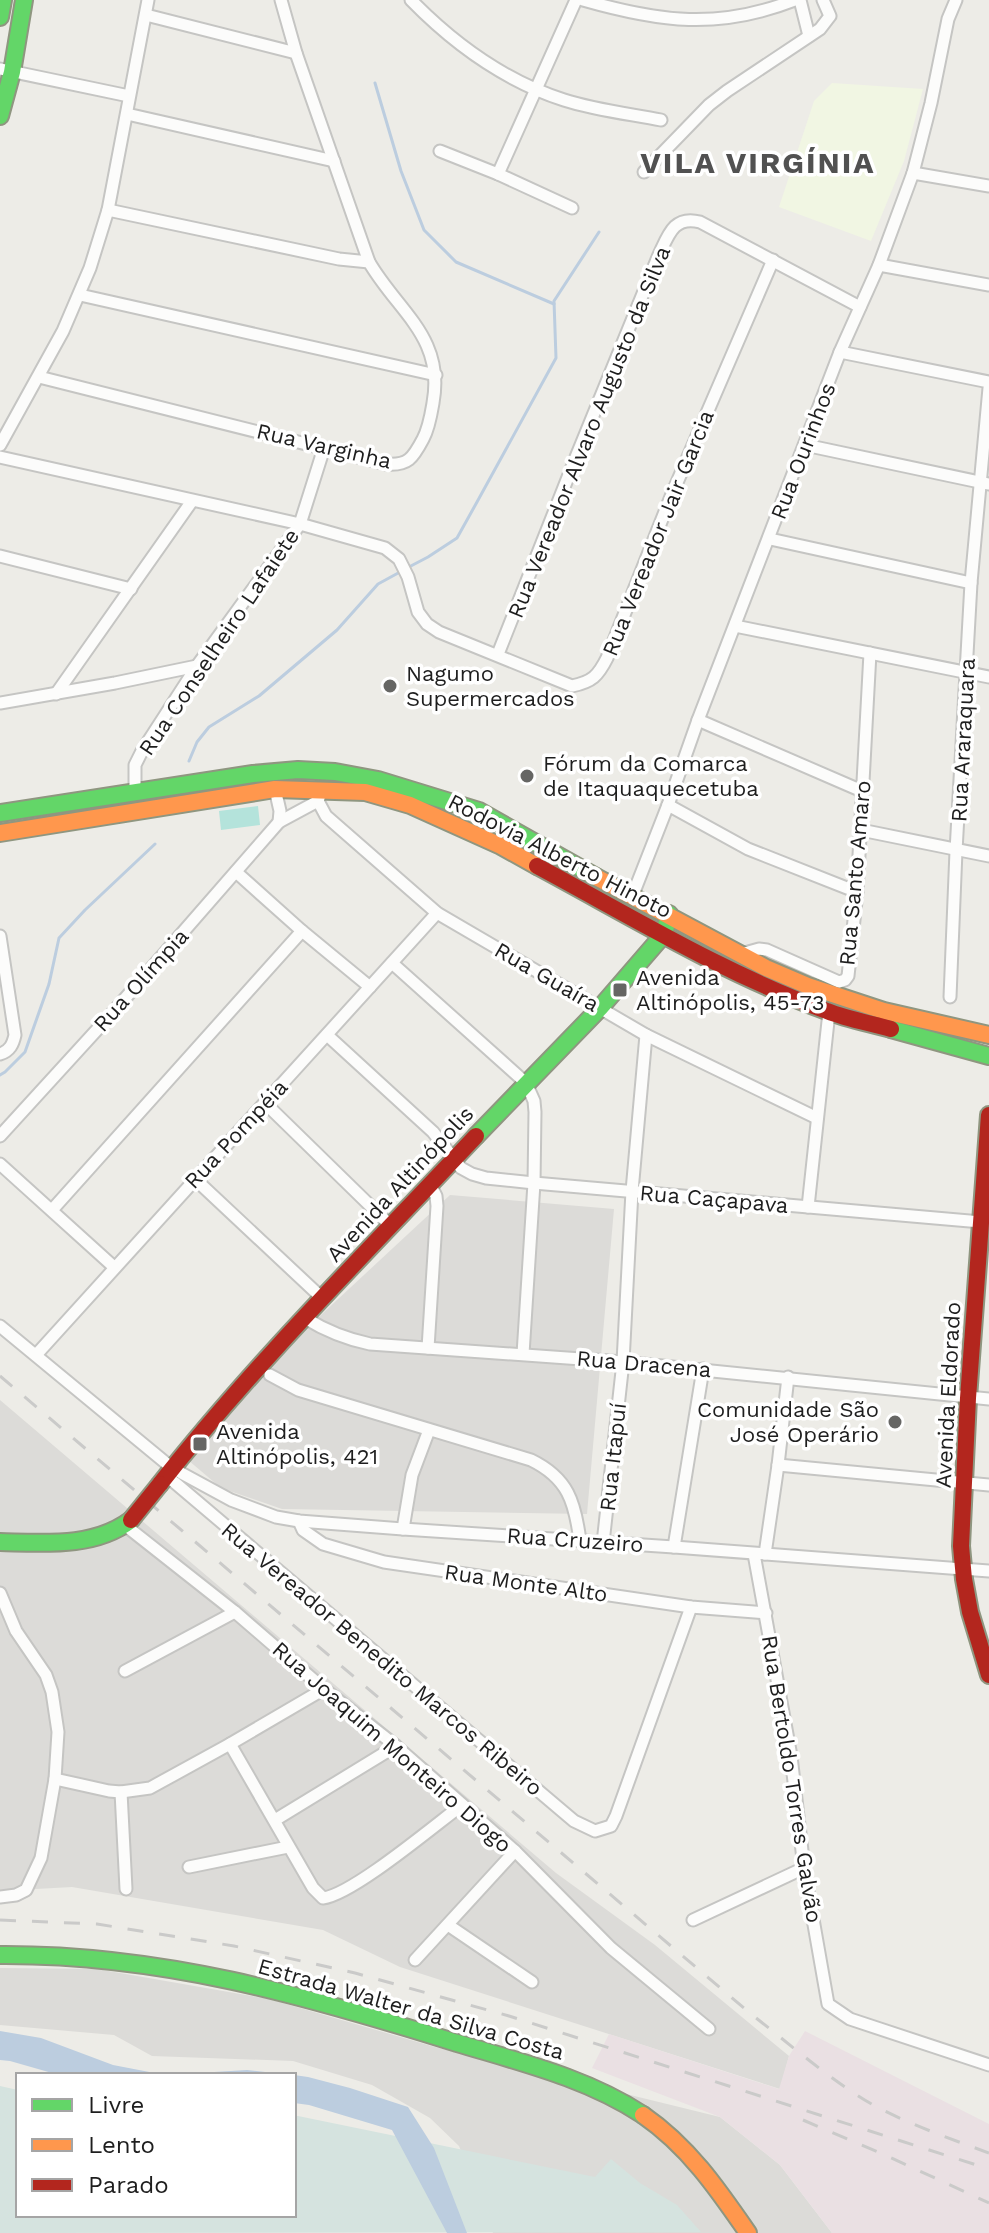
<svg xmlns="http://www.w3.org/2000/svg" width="989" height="2233" viewBox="0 0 989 2233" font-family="'Work Sans',sans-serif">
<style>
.residential{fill:#dcdbd8}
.industrial{fill:#eae0e3}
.education{fill:#f1f6e3}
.wetland{fill:#d5e3df}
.pitch{fill:#b4e3db}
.water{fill:#bccddf}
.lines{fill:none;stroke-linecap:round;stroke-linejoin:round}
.stream{stroke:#bccddf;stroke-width:3}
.street-casing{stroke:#c5c5c3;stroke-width:15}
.fast-casing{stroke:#8f9680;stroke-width:20}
.slow-casing{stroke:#8f9680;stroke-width:20}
.jam-casing{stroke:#8f9680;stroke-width:20}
.street{stroke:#fcfcfb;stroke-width:11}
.fast{stroke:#63d668;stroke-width:16}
.slow{stroke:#ff974d;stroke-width:16}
.jam{stroke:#b3261e;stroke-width:16}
.rail{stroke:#cacac9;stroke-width:3;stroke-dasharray:16 16;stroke-linecap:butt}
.jam-bridge-casing{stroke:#8f9680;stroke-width:20;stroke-linecap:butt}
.jam-bridge{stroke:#b3261e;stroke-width:16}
.poi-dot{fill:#666664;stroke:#fff;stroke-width:3}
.labels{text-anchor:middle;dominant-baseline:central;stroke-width:7;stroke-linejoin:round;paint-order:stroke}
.street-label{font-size:22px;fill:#1e1e1e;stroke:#fff}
.poi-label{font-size:22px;fill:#1e1e1e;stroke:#fff;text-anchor:start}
.district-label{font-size:30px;font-weight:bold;letter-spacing:2px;fill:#515151;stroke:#fff}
</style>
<rect width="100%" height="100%" fill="#edece7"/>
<!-- residential -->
<g class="residential">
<polygon points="450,1195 614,1209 587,1514 282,1509 221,1488 188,1460 266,1366"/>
<polygon points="0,1400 556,1873 655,1945 789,2056 780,2089 400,1967 323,1930 72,1887 0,1891"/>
<polygon points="0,1968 97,1969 269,1999 435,2047 720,2117 780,2165 832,2233 493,2233 459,2146 430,2118 372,2085 293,2061 152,2056 114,2035 0,2025"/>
</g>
<!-- industrial -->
<polygon class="industrial" points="805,2031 989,2124 989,2233 832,2233 780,2165 720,2117 592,2068 609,2034 779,2089 789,2056"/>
<!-- education -->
<polygon class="education" points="832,83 923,89 904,161 871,241 779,207 814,101"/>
<!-- wetland -->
<polygon class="wetland" points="0,2086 18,2090 18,2215 294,2215 294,2116 298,2116 595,2177 611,2159 640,2183 677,2205 701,2232 0,2233"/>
<!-- pitch -->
<polygon class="pitch" points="258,806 260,825 221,830 219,811"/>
<!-- water -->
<g class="water">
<polygon points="0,2031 41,2038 113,2065 165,2075 247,2070 292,2075 59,2075 10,2061 0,2060"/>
<polygon points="294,2075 308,2077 350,2088 408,2107 434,2148 467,2233 447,2233 392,2130 309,2105 294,2103"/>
</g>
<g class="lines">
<!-- stream -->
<g class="stream">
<polyline points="375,83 401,171 424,230 456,262 554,304"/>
<polyline points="407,568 428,557 457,538 477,502 556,358 554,301 599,232"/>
<polyline points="189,761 197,742 209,727 259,696 337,630 378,584 400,572"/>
<polyline points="0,1075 5,1072 25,1052 49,984 59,938 85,910 155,844"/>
</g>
<defs>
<g id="street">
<path d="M411,0C454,44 505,81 564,100C595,110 630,114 661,120"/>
<path d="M583,0C660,22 718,30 795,0"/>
<polyline points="800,0 809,36"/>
<polyline points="146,15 296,53"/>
<polyline points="0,69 129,96"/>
<polyline points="127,114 334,161"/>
<polyline points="440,151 498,174 572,208"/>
<polyline points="644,172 709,105 727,91 820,29 830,16 823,0"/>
<polyline points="913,173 989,186"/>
<polyline points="498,174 576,0"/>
<polyline points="108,210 339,259 369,262"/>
<polyline points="879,265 989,285"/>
<polyline points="80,295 436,375"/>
<polyline points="840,352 989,382"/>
<path d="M39,377L386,464C408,466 413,458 423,439C429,428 431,415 433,403C445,337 398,312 369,262L296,53L281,0"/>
<polyline points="0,445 63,331 90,268 108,210 148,0"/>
<polyline points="805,445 989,484"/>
<path d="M0,457L300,524L385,548L399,559L408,577L418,612L427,624L439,632L572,686C592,682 598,676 607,658L672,494L773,260"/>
<polyline points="770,539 971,583"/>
<polyline points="0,556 131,589"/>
<polyline points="735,626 989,677"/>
<path d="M498,654L574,462L658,257C668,236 673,215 700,222L860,307"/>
<polyline points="56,694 192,501"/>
<polyline points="0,703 115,683 197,666"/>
<polyline points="698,720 862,791"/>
<polyline points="275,789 280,811 279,822"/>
<polyline points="322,789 318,801 326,816 437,913 646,1035 817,1118"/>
<polyline points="135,792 135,765 142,751 197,666 300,524 324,448"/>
<polyline points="668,805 748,849 857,892"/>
<polyline points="861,830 989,856"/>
<polyline points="236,872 302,931 370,987"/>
<polyline points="632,897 668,805 698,720 840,352 879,265 913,173 931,103 948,19 956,0"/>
<path d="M0,936L15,1035C13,1044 10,1051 0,1054"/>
<polyline points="741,954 759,949 767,950 839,982 845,980 848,976 857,892 870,653"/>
<polyline points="392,963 526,1083 534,1101 535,1112 534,1183 523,1354"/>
<polyline points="950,997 956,851 971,583 989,388"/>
<polyline points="327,1035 433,1132 461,1168 472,1174 486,1178 534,1183 981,1222"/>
<polyline points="265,1103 392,1227"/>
<polyline points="0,1136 115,1010 279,822 318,801"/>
<polyline points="0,1164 114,1267"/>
<polyline points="195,1179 322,1298"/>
<polyline points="808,1207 829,1012"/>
<polyline points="52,1210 302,931"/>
<path d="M305,1318C326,1331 346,1339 370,1344L623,1362L989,1399"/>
<polyline points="0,1326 172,1468 231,1500 276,1517 299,1521 403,1529 674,1547 989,1571"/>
<polyline points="428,1348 437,1206 436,1196 431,1186"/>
<polyline points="36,1355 437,913"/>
<path d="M270,1375L298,1390L531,1460C568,1478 575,1502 580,1541"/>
<polyline points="778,1465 989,1485"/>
<polyline points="167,1476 574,1821 595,1831 611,1826 616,1816 691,1607"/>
<polyline points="299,1521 303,1530 323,1544 384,1562 691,1607 766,1613"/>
<polyline points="126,1526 235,1612 324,1689 396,1746 515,1851 611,1948 709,2029"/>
<polyline points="403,1529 412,1475 429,1430"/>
<polyline points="603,1543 623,1362 632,1191 646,1035"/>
<polyline points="674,1547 703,1369"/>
<polyline points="754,1554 791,1756 804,1868 828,2004 850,2019 989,2065"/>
<polyline points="765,1554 778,1465 788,1377"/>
<polyline points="0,1593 16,1631 46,1675 52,1692 58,1732 55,1779 41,1858 26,1890 16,1895 0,1897"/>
<polyline points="125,1671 235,1612"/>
<path d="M230,1744L313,1888L323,1898C352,1895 435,1825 462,1805"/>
<polyline points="55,1779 109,1791 121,1792 150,1788 230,1744 324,1689"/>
<polyline points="121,1792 126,1889"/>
<polyline points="275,1820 396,1746"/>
<polyline points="189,1867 288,1847"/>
<polyline points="693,1920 804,1868"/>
<polyline points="448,1925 532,1982"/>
<polyline points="415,1960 515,1851"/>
</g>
<g id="fast">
<polyline points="0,17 3,0"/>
<polyline points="0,116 12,72 24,0"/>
<polyline points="0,813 253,774 298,770 335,772 378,780 479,811 596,877"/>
<polyline points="891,1029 989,1056"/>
<polyline points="476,1136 600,1008 664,934 669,914"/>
<path d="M0,1542C44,1543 94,1548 131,1520"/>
<path d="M0,1955C161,1954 304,1995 457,2043C520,2062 587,2078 643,2115"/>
</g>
<g id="slow">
<polyline points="0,833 275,789 365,792 410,805 501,846 537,866"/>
<polyline points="596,877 766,968 808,986 884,1011 989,1035"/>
<path d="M643,2115C688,2146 717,2188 748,2233"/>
</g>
<g id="jam">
<path d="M537,866C632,917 725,974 827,1011C847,1019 870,1023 891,1029"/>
<polyline points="989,1115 968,1398 961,1546 964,1579 970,1612 989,1675"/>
<path d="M160,1484C257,1361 369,1250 476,1136"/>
</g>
</defs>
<!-- street casing -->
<use href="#street" class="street-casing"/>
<!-- fast casing -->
<use href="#fast" class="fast-casing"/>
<!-- slow casing -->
<use href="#slow" class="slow-casing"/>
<!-- jam casing -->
<use href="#jam" class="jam-casing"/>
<!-- street -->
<use href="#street" class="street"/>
<!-- fast -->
<use href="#fast" class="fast"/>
<!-- slow -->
<use href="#slow" class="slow"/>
<!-- jam -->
<use href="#jam" class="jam"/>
<!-- rail -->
<g class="rail">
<path d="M0,1376L751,2014C791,2045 831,2081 875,2106C911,2125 951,2139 989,2153"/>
<polyline points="0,1920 97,1924 234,1946 355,1973 509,2016 989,2169"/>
<polyline points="803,2120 885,2155 989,2203"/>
</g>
<defs>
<polyline id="jam-bridge" points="131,1520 160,1484"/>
</defs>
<!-- jam-bridge casing -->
<use href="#jam-bridge" class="jam-bridge-casing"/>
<!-- jam-bridge -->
<use href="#jam-bridge" class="jam-bridge"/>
</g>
<!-- markers -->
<g class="poi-dot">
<circle cx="390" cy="686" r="8"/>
<circle cx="527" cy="776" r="8"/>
<rect x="612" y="982" width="16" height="16" rx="4"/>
<circle cx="895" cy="1422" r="8"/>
<rect x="192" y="1436" width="16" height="16" rx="4"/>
</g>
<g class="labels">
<!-- street labels -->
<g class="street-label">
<text transform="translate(589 432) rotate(-68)">Rua Vereador Alvaro Augusto da Silva</text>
<text transform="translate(324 446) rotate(13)">Rua Varginha</text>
<text transform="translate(803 451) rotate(-69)">Rua Ourinhos</text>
<text transform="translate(658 533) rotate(-68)">Rua Vereador Jair Garcia</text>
<text transform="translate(219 642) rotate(-56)">Rua Conselheiro Lafaiete</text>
<text transform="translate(963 740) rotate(-87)">Rua Araraquara</text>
<text transform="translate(560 856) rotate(27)">Rodovia Alberto Hinoto</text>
<text transform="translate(855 873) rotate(-85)">Rua Santo Amaro</text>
<text transform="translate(547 977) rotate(30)">Rua Guaíra</text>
<text transform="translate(141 980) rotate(-48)">Rua Olímpia</text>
<text transform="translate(236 1134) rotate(-47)">Rua Pompéia</text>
<text transform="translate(400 1184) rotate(-47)">Avenida Altinópolis</text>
<text transform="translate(714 1199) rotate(5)">Rua Caçapava</text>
<text transform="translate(644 1364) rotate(5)">Rua Dracena</text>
<text transform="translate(948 1395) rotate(-87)">Avenida Eldorado</text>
<text transform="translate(613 1457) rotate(-84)">Rua Itapuí</text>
<text transform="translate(575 1540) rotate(4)">Rua Cruzeiro</text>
<text transform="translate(526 1583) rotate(8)">Rua Monte Alto</text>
<text transform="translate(382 1659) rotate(40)">Rua Vereador Benedito Marcos Ribeiro</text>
<text transform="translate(392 1747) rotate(41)">Rua Joaquim Monteiro Diogo</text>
<text transform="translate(792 1779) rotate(81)">Rua Bertoldo Torres Galvão</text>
<text transform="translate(411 2009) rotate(16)">Estrada Walter da Silva Costa</text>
</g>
<!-- poi labels -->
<g class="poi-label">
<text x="406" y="673">Nagumo<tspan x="406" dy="25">Supermercados</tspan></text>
<text x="543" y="763">Fórum da Comarca<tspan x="543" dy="25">de Itaquaquecetuba</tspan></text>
<text x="636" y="977">Avenida<tspan x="636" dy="25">Altinópolis, 45-73</tspan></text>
<text x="879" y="1409" text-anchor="end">Comunidade São<tspan x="879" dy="25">José Operário</tspan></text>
<text x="216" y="1431">Avenida<tspan x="216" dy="25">Altinópolis, 421</tspan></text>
</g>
<!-- district labels -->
<g class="district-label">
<text x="758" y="162">VILA VIRGÍNIA</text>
</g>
</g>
<!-- legend -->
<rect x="16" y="2073" width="280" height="144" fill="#ffffff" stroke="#a5a5a5" stroke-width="2"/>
<rect x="32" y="2099" width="40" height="12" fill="#63d668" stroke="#a5a5a5" stroke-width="2"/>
<text x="88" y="2113" font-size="24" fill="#1e1e1e">Livre</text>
<rect x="32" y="2139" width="40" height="12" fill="#ff974d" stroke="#a5a5a5" stroke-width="2"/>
<text x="88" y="2153" font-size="24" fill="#1e1e1e">Lento</text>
<rect x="32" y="2179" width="40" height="12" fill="#b3261e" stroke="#a5a5a5" stroke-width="2"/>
<text x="88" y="2193" font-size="24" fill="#1e1e1e">Parado</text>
</svg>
